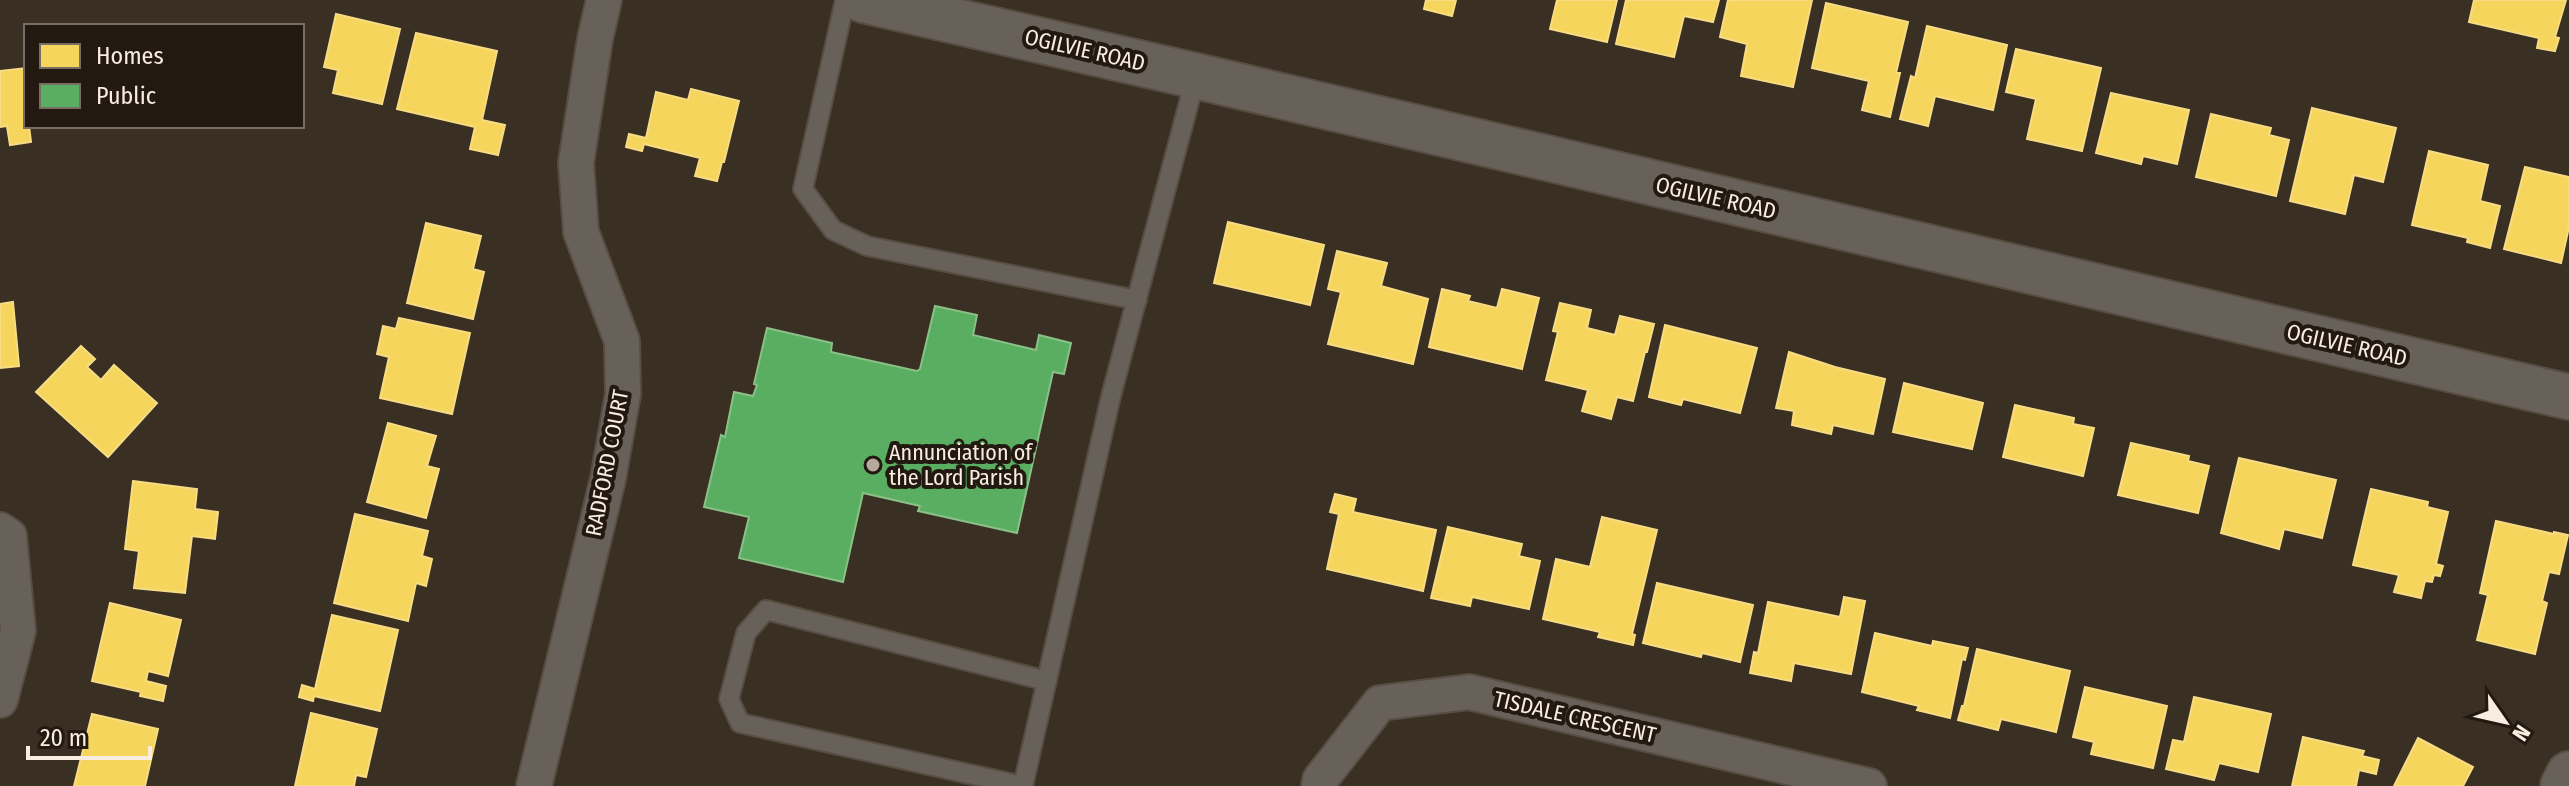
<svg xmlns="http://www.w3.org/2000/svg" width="2569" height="786" viewBox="0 0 2569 786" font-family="'Fira Sans Condensed',sans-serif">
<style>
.homes{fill:#f6d55c;stroke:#f7dc84;stroke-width:2}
.public{fill:#5aae61;stroke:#8ac187;stroke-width:2}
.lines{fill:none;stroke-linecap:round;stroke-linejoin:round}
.service-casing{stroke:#574d43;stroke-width:22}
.minor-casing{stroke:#574d43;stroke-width:38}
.tertiary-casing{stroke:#574d43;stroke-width:48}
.service{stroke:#68615a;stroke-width:18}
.minor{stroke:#68615a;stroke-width:34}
.tertiary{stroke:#68615a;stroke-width:44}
.poi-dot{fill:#b6aa9e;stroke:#221910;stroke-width:3}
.labels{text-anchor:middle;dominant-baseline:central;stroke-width:8;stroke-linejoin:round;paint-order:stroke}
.street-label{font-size:22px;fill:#f9ece0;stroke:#221910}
.poi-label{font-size:22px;fill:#f9ece0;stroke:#221910;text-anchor:start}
</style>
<rect width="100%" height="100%" fill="#3a2f23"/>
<!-- homes -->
<g class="homes">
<polygon points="1426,0 1456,0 1452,16 1424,9"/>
<polygon points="1557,0 1617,0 1607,42 1550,29"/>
<polygon points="1626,0 1719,0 1713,22 1684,16 1674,57 1616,44"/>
<polygon points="1728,0 1812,0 1793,87 1741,76 1747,44 1720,37"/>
<polygon points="2474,0 2566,0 2555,37 2559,38 2555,51 2537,48 2539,38 2469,22"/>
<polygon points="1826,3 1908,22 1896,73 1900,73 1890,117 1862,110 1869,81 1812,68"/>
<polygon points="336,14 400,29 382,104 333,93 338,70 324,67"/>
<polygon points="1927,26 2007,45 1993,110 1935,96 1928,126 1900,119 1911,76 1915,78"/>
<polygon points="416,33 497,51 482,120 505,125 498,155 470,149 475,127 397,109"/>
<polygon points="2016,49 2101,68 2082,151 2027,139 2036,99 2006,92"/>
<polygon points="26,68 26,126 29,126 31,142 10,145 7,126 0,127 0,71"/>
<polygon points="691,89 739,101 724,162 722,162 717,181 695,176 700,158 644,144 642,151 626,147 629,134 646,138 656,92 688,100"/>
<polygon points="2111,93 2189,110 2177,164 2143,156 2141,164 2096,153"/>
<polygon points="2312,108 2396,128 2383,182 2354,175 2345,214 2290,201"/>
<polygon points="2211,114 2271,128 2269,135 2289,140 2276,196 2196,177"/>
<polygon points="2429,151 2488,165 2480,201 2500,206 2490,248 2467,242 2468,238 2412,225"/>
<polygon points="2525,167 2569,177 2569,227 2561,263 2504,249"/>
<polygon points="1228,222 1324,245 1310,305 1214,283"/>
<polygon points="426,223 481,236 473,269 484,272 473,319 407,303"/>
<polygon points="1337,251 1387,263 1381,286 1428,299 1413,364 1328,344 1341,292 1328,289"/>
<polygon points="1442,289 1470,296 1468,301 1497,308 1502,289 1539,298 1522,369 1429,347"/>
<polygon points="13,302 19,366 0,368 0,304"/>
<polygon points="1560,303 1591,310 1587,328 1615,335 1620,316 1654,324 1647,352 1645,352 1633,401 1617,397 1611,419 1582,411 1588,390 1546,380 1558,332 1553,331"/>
<polygon points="399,318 470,333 452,414 380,398 389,357 377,354 383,326 396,329"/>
<polygon points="1665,325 1757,348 1740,413 1683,399 1681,405 1649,397"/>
<polygon points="81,346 95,359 87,367 101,380 114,365 157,403 108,457 36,392"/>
<polygon points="1789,352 1835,367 1885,379 1873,434 1833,425 1831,434 1792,425 1794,411 1776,408"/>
<polygon points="1904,383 1983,403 1972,449 1893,432"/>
<polygon points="2015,405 2074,418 2073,424 2094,428 2083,476 2003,457"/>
<polygon points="388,423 436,436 427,466 439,469 426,518 367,502"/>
<polygon points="2131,443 2189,456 2188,461 2209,466 2198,513 2118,495"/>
<polygon points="2239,458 2336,480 2322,538 2284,529 2279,549 2221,533"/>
<polygon points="133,481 197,489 195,509 218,512 215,539 192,536 185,593 134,588 139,551 125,549"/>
<polygon points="2371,489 2428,502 2427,507 2448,512 2436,564 2443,566 2440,576 2434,575 2432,582 2425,581 2421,598 2394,592 2399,575 2353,565"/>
<polygon points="1335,494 1356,499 1353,512 1436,530 1423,591 1327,569 1339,514 1330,512"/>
<polygon points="355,514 428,531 422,556 432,559 426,586 416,583 408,621 334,603"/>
<polygon points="1602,517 1657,530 1632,634 1635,635 1633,645 1598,637 1600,632 1543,619 1556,559 1590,567"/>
<polygon points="2496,521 2554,534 2554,532 2568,535 2559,574 2549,572 2542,601 2547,603 2535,654 2477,640 2488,595 2480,593"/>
<polygon points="1448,527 1522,544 1519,556 1540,561 1529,609 1472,597 1470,606 1431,598"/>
<polygon points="1657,583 1753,605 1740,662 1702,653 1701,657 1643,643"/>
<polygon points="1844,597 1865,601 1851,674 1794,663 1791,681 1750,673 1754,652 1758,653 1768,602 1840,617"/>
<polygon points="110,603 181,620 168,676 148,671 146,681 166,686 163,701 140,696 141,692 92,681"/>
<polygon points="332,615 398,630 380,711 314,696 313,701 299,697 302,685 315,689"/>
<polygon points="1875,633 1932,646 1933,641 1968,648 1965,660 1962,659 1950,718 1917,710 1919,706 1862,692"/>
<polygon points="1977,649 2070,671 2056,732 2001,719 1998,730 1958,720 1962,706 1964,706"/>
<polygon points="2085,687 2167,706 2153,768 2091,754 2094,742 2073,737"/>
<polygon points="2194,697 2271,714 2258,772 2219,763 2214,780 2166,769 2173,740 2184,742"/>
<polygon points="311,713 377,729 366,777 356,775 354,786 295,786"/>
<polygon points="92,714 158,729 145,786 74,786"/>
<polygon points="2303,737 2364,751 2362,756 2379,760 2376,774 2359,770 2356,786 2292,786"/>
<polygon points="2418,738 2473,767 2463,786 2394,786"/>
</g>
<!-- public -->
<polygon class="public" points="935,306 977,315 973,335 1036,350 1039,335 1071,343 1064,374 1053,372 1017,533 918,511 920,506 863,493 843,582 739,558 749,517 704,507 721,435 725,437 734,392 753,396 757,385 754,384 767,328 832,343 831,352 917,371 920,369"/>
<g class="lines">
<defs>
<g id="service">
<polyline points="845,0 803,189 833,230 867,246 1137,300"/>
<polyline points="1047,681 766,610 746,633 729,699 740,723 1023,786 1111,396 1196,76"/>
</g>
<g id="minor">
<polyline points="0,530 9,536 18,631 0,700"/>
<polyline points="534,786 608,479 623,394 622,341 581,232 576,163 595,39 604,0"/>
<polyline points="1319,786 1320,780 1380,703 1469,692 1869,786"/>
</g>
<g id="tertiary">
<polyline points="863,0 1196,76 2569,397"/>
<polyline points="2563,786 2569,774"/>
</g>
</defs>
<!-- service casing -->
<use href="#service" class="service-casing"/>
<!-- minor casing -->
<use href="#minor" class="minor-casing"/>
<!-- tertiary casing -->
<use href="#tertiary" class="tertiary-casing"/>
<!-- service -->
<use href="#service" class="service"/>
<!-- minor -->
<use href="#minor" class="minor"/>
<!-- tertiary -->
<use href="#tertiary" class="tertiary"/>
</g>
<!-- markers -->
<circle class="poi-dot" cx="873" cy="465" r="8"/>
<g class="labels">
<!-- street labels -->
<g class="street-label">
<text transform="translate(1085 50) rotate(13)">OGILVIE ROAD</text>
<text transform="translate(1716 198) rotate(13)">OGILVIE ROAD</text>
<text transform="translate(2347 345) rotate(13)">OGILVIE ROAD</text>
<text transform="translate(607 463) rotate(-79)">RADFORD COURT</text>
<text transform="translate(1575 717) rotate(13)">TISDALE CRESCENT</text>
</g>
<!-- poi labels -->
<g class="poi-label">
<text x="889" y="452">Annunciation of<tspan x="889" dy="25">the Lord Parish</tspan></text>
</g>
</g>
<!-- legend -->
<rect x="24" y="24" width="280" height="104" fill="#221910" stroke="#786d63" stroke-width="2"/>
<rect x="40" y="44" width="40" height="24" fill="#f6d55c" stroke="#786d63" stroke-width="2"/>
<text x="96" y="64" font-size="24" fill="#f9ece0">Homes</text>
<rect x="40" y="84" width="40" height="24" fill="#5aae61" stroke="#786d63" stroke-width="2"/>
<text x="96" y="104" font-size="24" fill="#f9ece0">Public</text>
<!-- north arrow -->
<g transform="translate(2505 722) rotate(124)" stroke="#221910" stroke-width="6" paint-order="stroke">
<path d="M0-6L14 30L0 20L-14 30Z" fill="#f9ece0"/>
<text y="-12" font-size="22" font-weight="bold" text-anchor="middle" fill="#f9ece0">N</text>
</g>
<!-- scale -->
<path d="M28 746v12h122v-12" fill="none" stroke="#f9ece0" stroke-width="4"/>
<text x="40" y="746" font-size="24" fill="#f9ece0" stroke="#221910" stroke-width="6" paint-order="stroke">20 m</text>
</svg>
